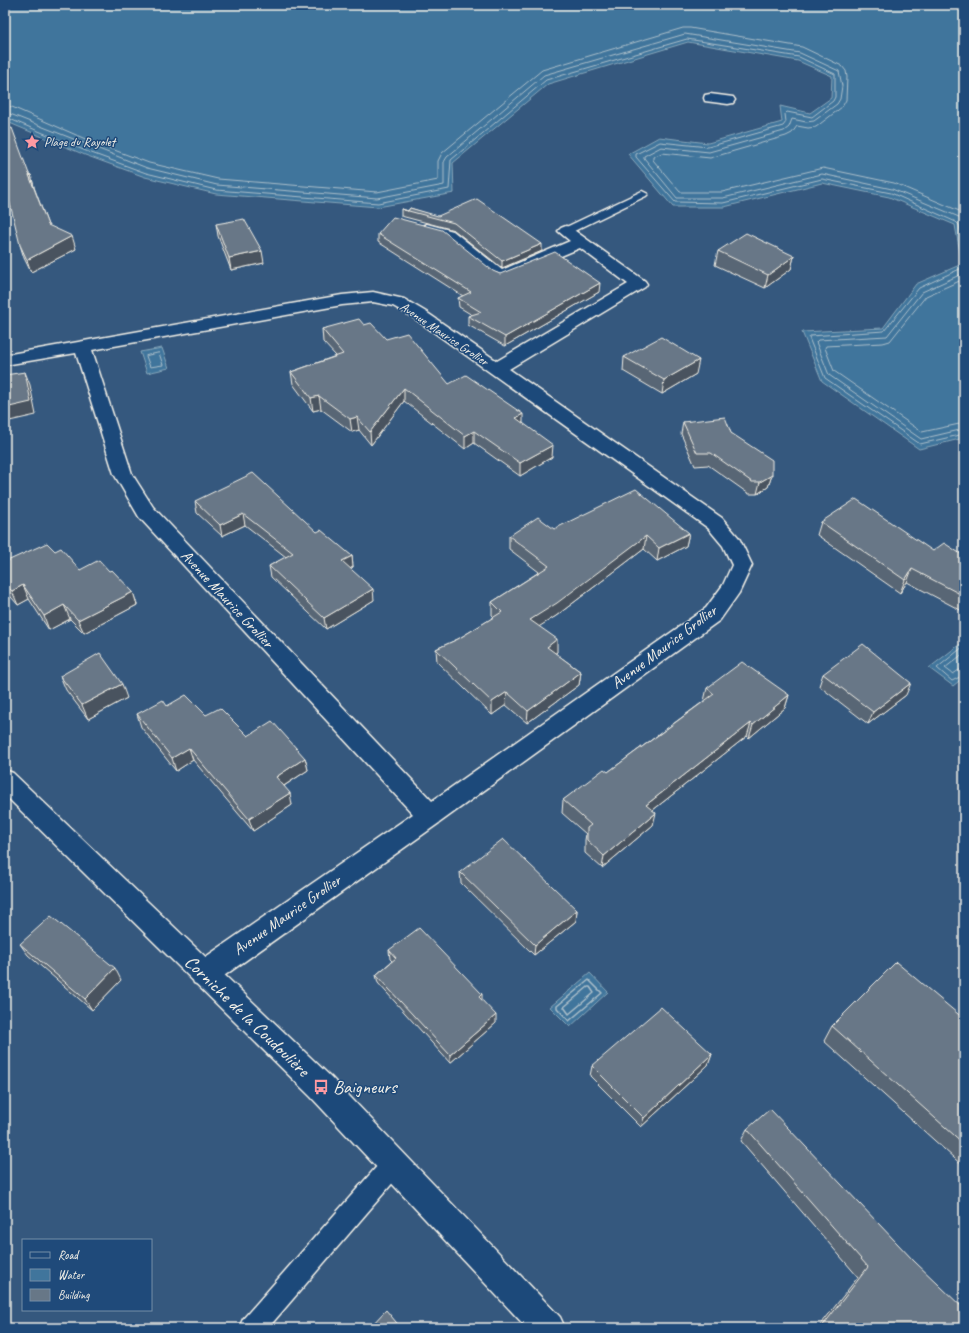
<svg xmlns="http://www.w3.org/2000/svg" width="969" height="1333" viewBox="0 0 969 1333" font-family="Caveat,sans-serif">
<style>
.water{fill:#40759c;stroke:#88a7ba}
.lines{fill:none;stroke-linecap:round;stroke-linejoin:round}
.shore-far1{stroke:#acbfca;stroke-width:1}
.shore{stroke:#acbfca;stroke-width:1.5}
.lane-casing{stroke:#f4f1e8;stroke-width:3}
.street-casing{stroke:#f4f1e8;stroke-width:3}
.secondary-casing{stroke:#f4f1e8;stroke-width:3}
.lane{fill:#1f4a7a;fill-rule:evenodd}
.street{fill:#1f4a7a;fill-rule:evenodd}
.secondary{fill:#1f4a7a;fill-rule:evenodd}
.wall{fill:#596674;stroke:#f4f1e8}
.shaded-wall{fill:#48535e;stroke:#f4f1e8}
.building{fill:#677787;stroke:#f4f1e8}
.labels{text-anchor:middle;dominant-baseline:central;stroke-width:3;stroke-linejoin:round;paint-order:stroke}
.far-poi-label{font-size:13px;fill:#f4f1e8;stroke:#1f4a7a;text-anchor:start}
.far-street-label{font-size:13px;fill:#f4f1e8;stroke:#1f4a7a}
.street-label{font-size:16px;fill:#f4f1e8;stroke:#1f4a7a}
.near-street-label{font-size:19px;fill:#f4f1e8;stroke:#1f4a7a}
.near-poi-label{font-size:19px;fill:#f4f1e8;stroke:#1f4a7a;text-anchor:start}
</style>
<rect width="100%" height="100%" fill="#35587e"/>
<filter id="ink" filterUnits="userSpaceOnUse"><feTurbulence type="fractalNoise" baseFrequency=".025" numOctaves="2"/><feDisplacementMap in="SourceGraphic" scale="8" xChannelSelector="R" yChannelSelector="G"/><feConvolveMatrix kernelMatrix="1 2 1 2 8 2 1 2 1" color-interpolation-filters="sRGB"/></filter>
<g filter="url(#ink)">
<!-- water -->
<g class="water">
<polygon points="5,5 964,5 964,438 919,449 822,381 802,332 883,328 916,284 962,264 955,225 889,197 822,183 724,207 673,207 628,154 659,137 708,143 782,122 780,106 810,113 831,98 832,76 798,61 688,42 548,84 453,163 454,193 378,207 216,194 145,177 85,155 5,121"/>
<polygon points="162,348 169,368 147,373 140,352"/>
<polygon points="964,641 964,677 953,686 929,668"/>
<polygon points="590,973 608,992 570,1027 550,1007"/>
</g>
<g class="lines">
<!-- shore-far1 -->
<g class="shore-far1">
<polyline points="5,106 12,107 90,141 149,163 218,179 377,192 438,180 438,161 442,153 542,70 683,28 690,28 802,47 842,66 846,71 847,77 846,100 842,107 816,127 808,128 797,126 792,133 786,136 710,158 662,153 653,157 653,160 680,192 722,192 823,168 894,183 964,213"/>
<polyline points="5,112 147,168 217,185 377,198 444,185 444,162 447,157 544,75 685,34 800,53 839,71 842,86 840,99 837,104 814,121 806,122 792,119 789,127 784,131 709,152 661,147 644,156 644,158 677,198 723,198 822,174 892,189 959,217 964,224"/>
<polyline points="5,117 86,151 146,173 216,190 378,203 449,189 451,160 546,80 687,39 799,57 835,74 835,97 833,101 812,117 787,112 785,114 786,122 783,126 708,147 660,142 636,154 636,157 675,202 723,203 822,179 891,193 956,222 959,225 964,254"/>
<polyline points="964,267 919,288 884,331 810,336 809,338 825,378 920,444 964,434"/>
<polyline points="964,273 922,292 887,336 818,340 816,342 829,375 921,439 964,429"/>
<polyline points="964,279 926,296 890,341 883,343 826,346 825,348 834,371 922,432 964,423"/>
<polygon points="159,353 163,365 150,367 146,356"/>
<polyline points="964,646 937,668 952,681 964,675"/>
<polyline points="964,653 945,668 953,674 959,670 964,670"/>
</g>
<!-- shore -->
<g class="shore">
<polygon points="589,980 602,993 569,1021 557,1008 557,1006"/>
<polygon points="588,987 590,987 594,993 569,1014 564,1007"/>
</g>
<defs>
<g id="lane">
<polygon points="642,191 648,194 646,196 570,233 562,233 560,231 562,229"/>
<polygon points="394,1152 402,1156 406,1164 402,1172 268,1328 239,1328 243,1319 386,1156"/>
</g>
<g id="street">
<polygon points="710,94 733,97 735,100 733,103 728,104 705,101 704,98 705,95"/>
<path d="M427,224L453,231L502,270L570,241L558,231L561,228L566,226L571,228L645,281L647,284L645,287L509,369L722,518L739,538L752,565L739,593L720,620L439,823L214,983L204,987L194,983L191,974L194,965L413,814L139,517L114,474L76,353L5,365V355L342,295L373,292L404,299L426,312L497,361L628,284L580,248L506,279L500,281L494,279L443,237L422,232L419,229L422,226ZM373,302L393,306L414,318L708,528L723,546L732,565L723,585L706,608L432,801L153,507L132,474L92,350L342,305Z"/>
</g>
<polygon id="secondary" points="5,770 13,773 331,1077 560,1317 565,1328 527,1328 311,1097 5,795"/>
</defs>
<!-- lane casing -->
<use href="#lane" class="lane-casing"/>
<!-- street casing -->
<use href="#street" class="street-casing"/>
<!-- secondary casing -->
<use href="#secondary" class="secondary-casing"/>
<!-- lane -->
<use href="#lane" class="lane"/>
<!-- street -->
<use href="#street" class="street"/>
<!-- secondary -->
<use href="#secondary" class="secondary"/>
</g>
<!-- wall -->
<g class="wall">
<polygon points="29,174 31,175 34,187 48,225 76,249 31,272 24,258 20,245"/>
<polygon points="410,208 542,251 502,268 454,230 401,216 401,209 408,211"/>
<polygon points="216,224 264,263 231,270 218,236"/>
<polygon points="378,234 500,274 599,292 505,346 468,325 468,316 472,315 459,307 458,298 463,296 378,242"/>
<polygon points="718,251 794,256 791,269 765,288 715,265"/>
<polygon points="364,325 449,384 523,423 552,457 520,476 474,443 465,449 404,401 371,445 359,430 352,432 321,409 313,411 293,384 291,372 336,356 323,342 322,329"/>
<polygon points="624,357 696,374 662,394 623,371"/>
<polygon points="683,422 731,433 772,475 768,487 757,494 749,494 708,465 695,466 681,434"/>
<polygon points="195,501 317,532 352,556 353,567 350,569 374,600 326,629 271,577 269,566 286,557 245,525 222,536 197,513"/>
<polygon points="821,522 933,551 964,556 964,612 907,582 900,593 817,535"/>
<polygon points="554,529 689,533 686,546 657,561 644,549 556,616 539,626 557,652 555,653 581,672 579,685 527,723 506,705 492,715 437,662 436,649 458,639 494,617 492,615 492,602 539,572 509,549 509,536"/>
<polygon points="55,551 80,570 109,571 133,592 137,605 84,633 70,619 49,630 29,599 18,605 5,590 5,562"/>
<polygon points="823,674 906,695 868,724 819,686"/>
<polygon points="60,676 127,698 88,719 66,690"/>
<polygon points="707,688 789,695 785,708 749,738 747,736 653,810 653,825 602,868 585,853 585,840 586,834 562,813 563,800 608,772 704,701"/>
<polygon points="167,706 206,715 248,736 305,758 308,770 284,786 292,805 253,831 193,760 176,771 141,727 137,714"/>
<polygon points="460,872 577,910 576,921 534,955 461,883"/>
<polygon points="20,944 121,980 92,1010 28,955"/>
<polygon points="389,950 482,1000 496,1023 450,1063 378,983 376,975 392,961 390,959"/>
<polygon points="964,1019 964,1167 824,1041 832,1026"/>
<polygon points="712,1054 708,1065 641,1127 590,1076 592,1066"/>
<polygon points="747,1129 964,1328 818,1328 858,1277 741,1141"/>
</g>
<!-- shaded-wall -->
<g class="shaded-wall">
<polygon points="29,175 31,175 34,187 33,187"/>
<polygon points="5,183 8,193 5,194"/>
<polygon points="72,236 76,249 31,272 27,260"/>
<polygon points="542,244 542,251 502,268 502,261"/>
<polygon points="262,251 264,263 231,270 229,258"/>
<polygon points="794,256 791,269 765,288 768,275"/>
<polygon points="600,283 599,292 505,346 505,337"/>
<polygon points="699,360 696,374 662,394 664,380"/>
<polygon points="25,372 30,385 36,415 5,422 5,408"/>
<polygon points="404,388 404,401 371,445 370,432"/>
<polygon points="319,396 321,409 313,411 311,398"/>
<polygon points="523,414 523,427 516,418"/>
<polygon points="357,417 359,430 352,432 350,419"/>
<polygon points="474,431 474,443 465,449 465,436"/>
<polygon points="553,445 552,457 520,476 520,463"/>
<polygon points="772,475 768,487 757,494 760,482"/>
<polygon points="243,514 245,525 222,536 220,525"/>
<polygon points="689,533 686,546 657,561 659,548"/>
<polygon points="646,536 644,549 556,616 529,633 530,620"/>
<polygon points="352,556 353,567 344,572 342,561"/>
<polygon points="912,569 907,582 900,593 905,580"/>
<polygon points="23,585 29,599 18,605 12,591"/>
<polygon points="373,589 374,600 326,629 324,618"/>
<polygon points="133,592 137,605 84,633 78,620"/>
<polygon points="64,605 70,619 49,630 44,616"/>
<polygon points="557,639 557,652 546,660 547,647"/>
<polygon points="581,672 579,685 527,723 528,711"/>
<polygon points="911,683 906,695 868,724 873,712"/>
<polygon points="122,684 127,698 88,719 82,705"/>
<polygon points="507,692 506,705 492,715 492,702"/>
<polygon points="789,695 785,708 749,738 753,725"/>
<polygon points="751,723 747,736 644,817 646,805"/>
<polygon points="189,748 193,760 176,771 172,758"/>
<polygon points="305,758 308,770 279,789 276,777"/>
<polygon points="290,793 292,805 253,831 249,819"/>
<polygon points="656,813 653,825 602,868 604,856"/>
<polygon points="577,910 576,921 534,955 535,945"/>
<polygon points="115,968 121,980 92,1010 85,999"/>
<polygon points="482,994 482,1002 479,997"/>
<polygon points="496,1015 496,1023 450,1063 450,1055"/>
<polygon points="712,1054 708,1065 641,1127 644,1118"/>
</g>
<!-- building -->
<g class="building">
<polygon points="12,128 29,174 31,175 29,175 48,225 72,236 27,260 20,245 5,183 5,130"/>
<polygon points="477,199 542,244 502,261 454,223 401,209 408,211 410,208 438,216"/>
<polygon points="393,217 442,230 493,271 500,274 555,252 600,283 505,337 468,316 481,312 458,298 471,292 378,234"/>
<polygon points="244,219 262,251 229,258 216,224"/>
<polygon points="746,233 794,256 768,275 718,251"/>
<polygon points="359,319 364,325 371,323 386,339 407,333 449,384 466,375 523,414 516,418 553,445 520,463 474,431 465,436 404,388 370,432 357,417 350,419 319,396 311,398 291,372 343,354 322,329"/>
<polygon points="661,337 699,360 664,380 624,357"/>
<polygon points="25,372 31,402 5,408 5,375"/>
<polygon points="725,417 731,433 772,460 772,475 760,482 752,482 711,453 697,453 683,422"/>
<polygon points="253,473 317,532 321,530 352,556 342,561 373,589 324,618 269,566 293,553 243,514 220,525 195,501"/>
<polygon points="636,489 689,533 659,548 646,536 557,603 530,620 557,639 547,647 581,672 528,711 507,692 492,702 436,649 458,639 502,612 492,602 549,566 509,536 538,517 554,529"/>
<polygon points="856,499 933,551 944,543 964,556 964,596 912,569 905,580 821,522"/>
<polygon points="47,543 55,551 61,548 80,570 99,560 109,571 112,570 133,592 78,620 64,605 44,616 23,585 12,591 5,584 5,562"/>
<polygon points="863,644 911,683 873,712 823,674"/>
<polygon points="100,653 122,684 82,705 60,676"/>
<polygon points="742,662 789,695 753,725 751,723 646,805 656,813 604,856 587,840 587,828 591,825 563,800 604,769 608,772 714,694 707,688"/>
<polygon points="186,695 206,715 220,708 248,736 272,721 305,758 276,777 290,793 249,819 189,748 172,758 137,714 163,700 167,706"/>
<polygon points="503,839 577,910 535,945 460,872"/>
<polygon points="51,916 115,968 85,999 20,944"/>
<polygon points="419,928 482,994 479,997 496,1015 450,1055 376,975 396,958 389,950"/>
<polygon points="896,962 964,1019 964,1144 832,1026"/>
<polygon points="661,1007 712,1054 644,1118 592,1066"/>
<polygon points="770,1109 914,1261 964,1309 964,1328 821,1328 868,1267 747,1129"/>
<polygon points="386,1310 401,1328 369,1328"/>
</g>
</g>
<!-- icons -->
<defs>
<symbol id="sight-bare" viewBox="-9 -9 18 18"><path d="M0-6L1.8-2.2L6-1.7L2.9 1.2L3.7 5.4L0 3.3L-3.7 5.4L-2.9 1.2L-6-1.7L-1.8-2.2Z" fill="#ff9aa2" stroke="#1f4a7a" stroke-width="2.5" paint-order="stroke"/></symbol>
<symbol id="bus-bare" viewBox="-9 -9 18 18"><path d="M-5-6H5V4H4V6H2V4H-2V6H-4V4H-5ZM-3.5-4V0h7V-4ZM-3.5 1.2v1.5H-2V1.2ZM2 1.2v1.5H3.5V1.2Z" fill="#ff9aa2" stroke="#1f4a7a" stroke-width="2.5" paint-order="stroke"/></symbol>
</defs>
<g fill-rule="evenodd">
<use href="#sight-bare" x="21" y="131" width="22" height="22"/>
<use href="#bus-bare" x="310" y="1076" width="22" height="22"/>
</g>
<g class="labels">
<!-- far-poi labels -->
<g class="far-poi-label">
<text x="44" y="142">Plage du Rayolet</text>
</g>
<!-- far-street labels -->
<g class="far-street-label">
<text transform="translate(444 334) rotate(34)">Avenue Maurice Grollier</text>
</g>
<!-- street labels -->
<g class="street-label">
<text transform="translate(227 599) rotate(47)">Avenue Maurice Grollier</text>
<text transform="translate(664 647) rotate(-37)">Avenue Maurice Grollier</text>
<text transform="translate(287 915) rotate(-35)">Avenue Maurice Grollier</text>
</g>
<!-- near-street labels -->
<g class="near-street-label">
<text transform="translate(247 1016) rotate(44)">Corniche de la Coudoulière</text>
</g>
<!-- near-poi labels -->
<g class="near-poi-label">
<text x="333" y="1087">Baigneurs</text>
</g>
</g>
<!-- margin -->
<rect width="969" height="1333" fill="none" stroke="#1f4a7a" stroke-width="20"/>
<rect x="10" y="10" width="949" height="1313" fill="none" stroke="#f4f1e8" stroke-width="1.5" filter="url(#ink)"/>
<!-- legend -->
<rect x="22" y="1239" width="130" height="72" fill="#1f4a7a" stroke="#748da6"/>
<rect x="30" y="1252" width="20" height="6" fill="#1f4a7a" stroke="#748da6"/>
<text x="58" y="1259" font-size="12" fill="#f4f1e8">Road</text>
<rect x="30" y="1269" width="20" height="12" fill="#40759c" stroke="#748da6"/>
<text x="58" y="1279" font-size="12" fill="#f4f1e8">Water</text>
<rect x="30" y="1289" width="20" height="12" fill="#677787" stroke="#748da6"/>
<text x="58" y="1299" font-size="12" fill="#f4f1e8">Building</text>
</svg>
